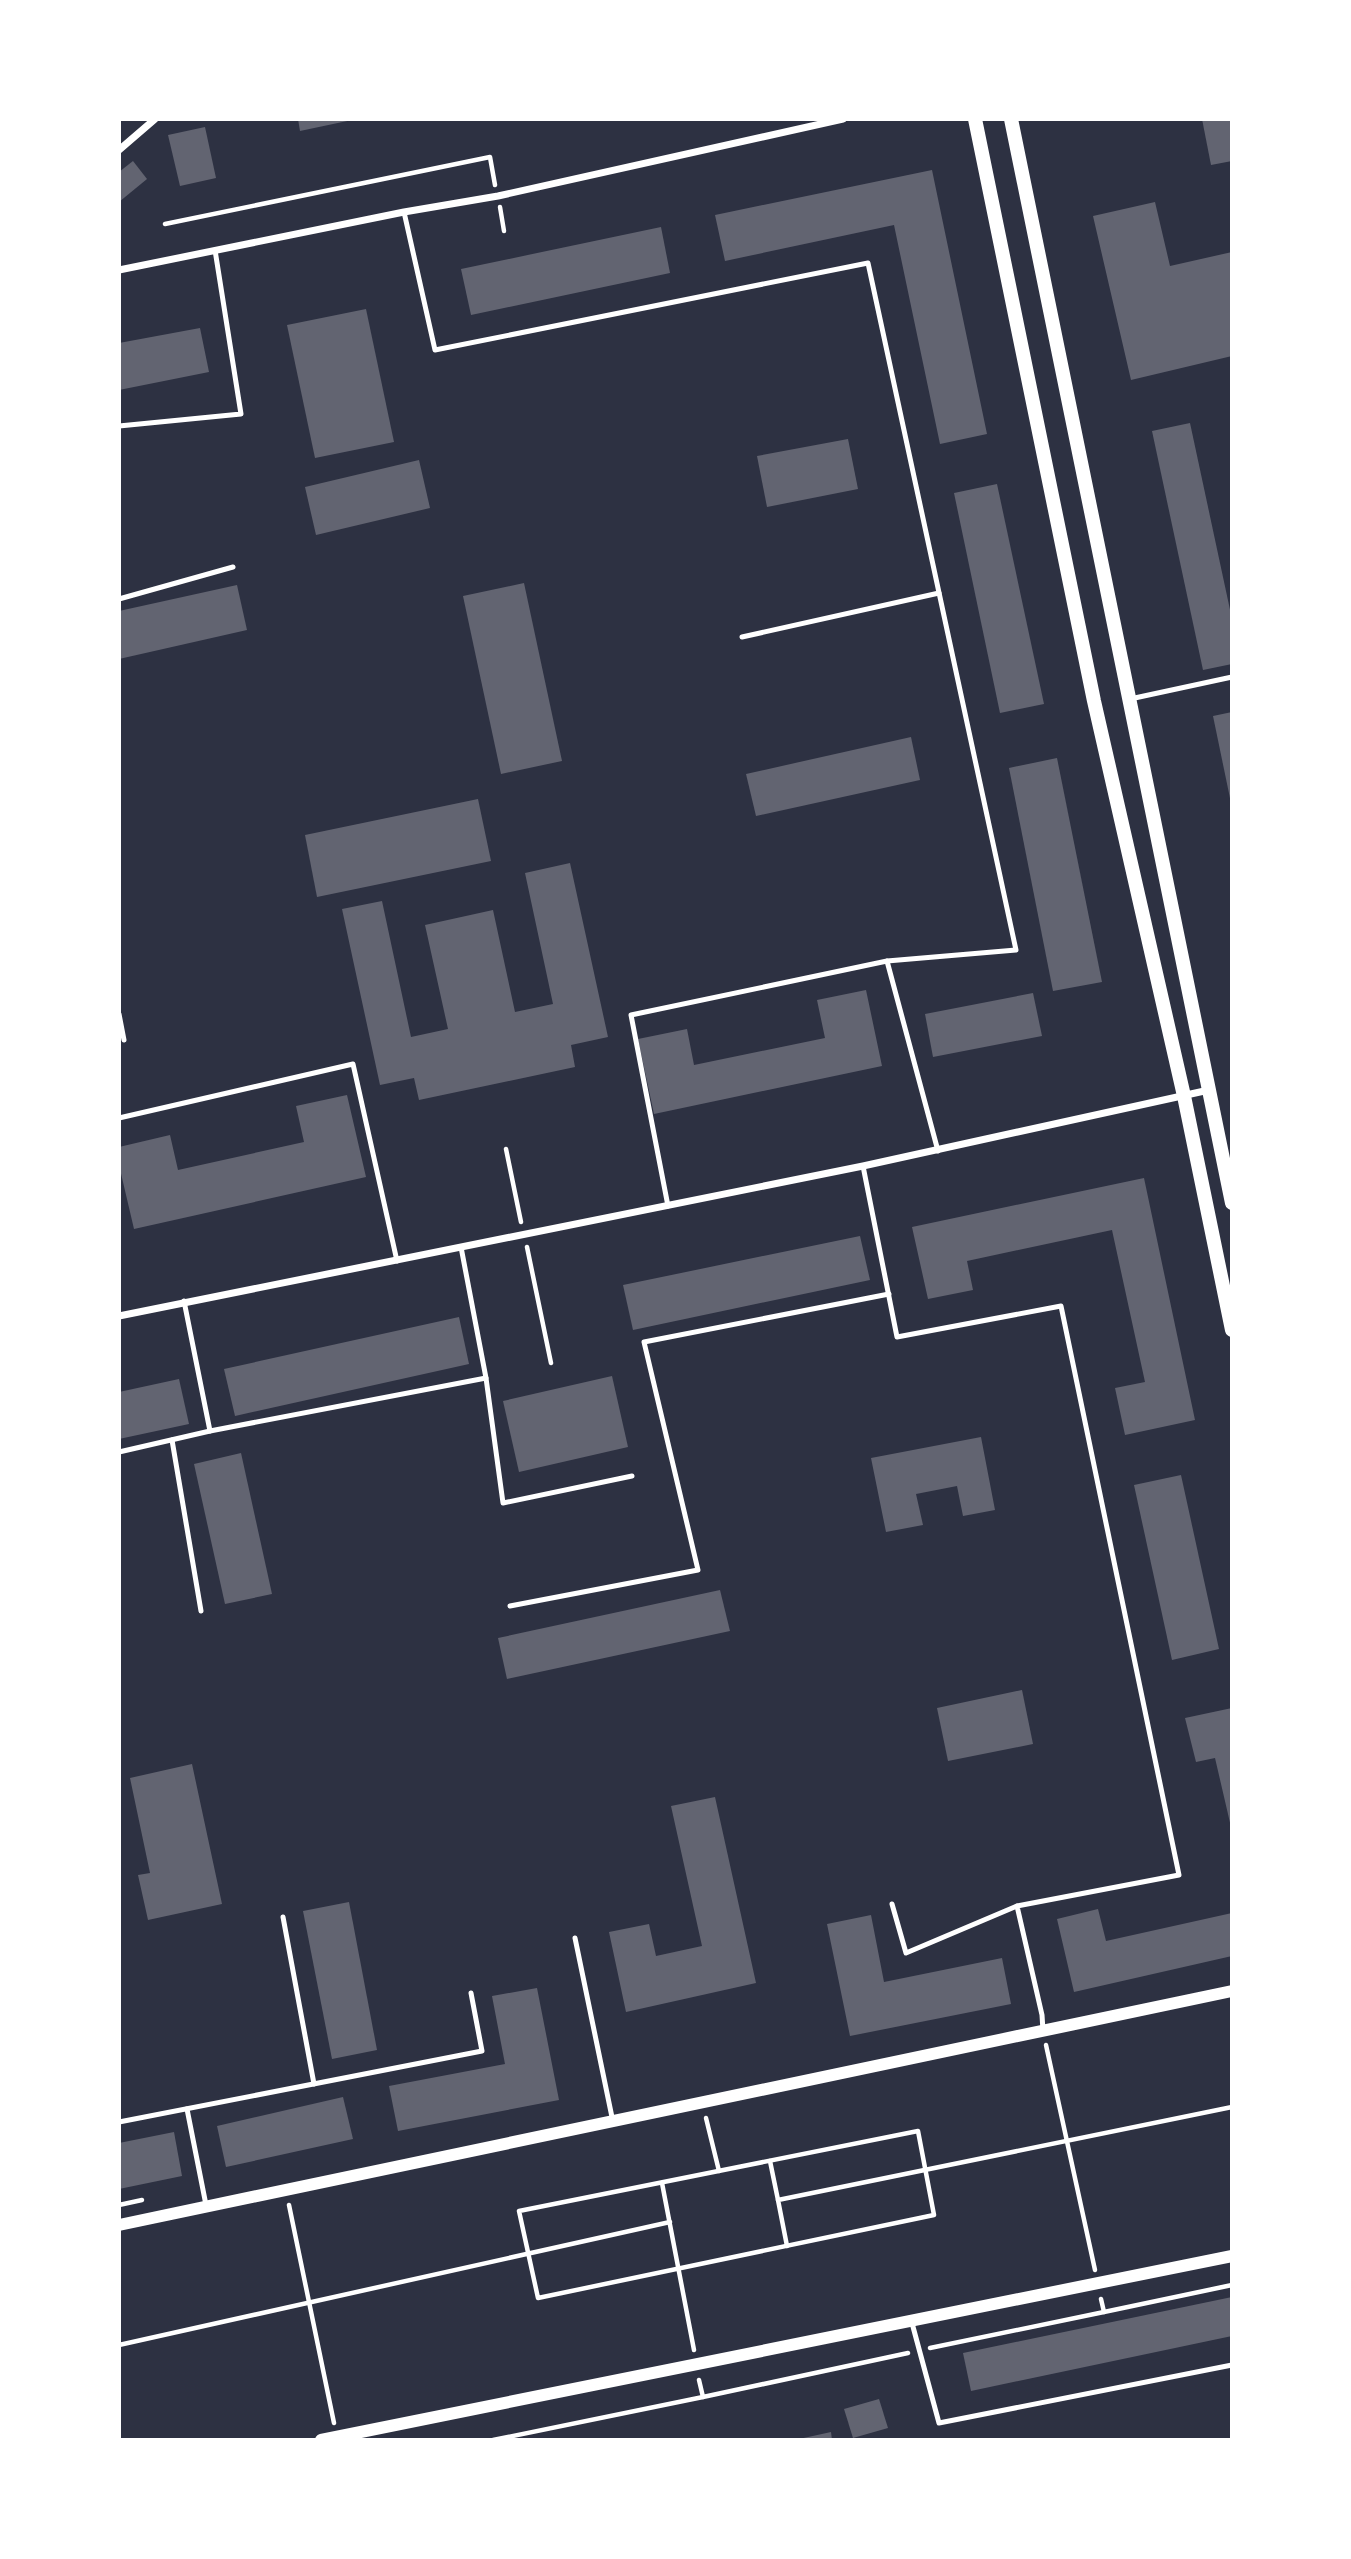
<svg xmlns="http://www.w3.org/2000/svg" width="1351" height="2559" viewBox="0 0 1351 2559" font-family="'Work Sans',sans-serif">
<style>
.building{fill:#626471}
.lines{fill:none;stroke-linecap:round;stroke-linejoin:round}
.path{stroke:#fff;stroke-width:4.5}
.service{stroke:#fff;stroke-width:5}
.minor{stroke:#fff;stroke-width:7}
.tertiary{stroke:#fff;stroke-width:12}
.secondary{stroke:#fff;stroke-width:14}
</style>
<rect width="100%" height="100%" fill="#2d3142"/>
<!-- building -->
<g class="building">
<polygon points="298,119 352,119 352,120 300,131"/>
<polygon points="1202,119 1232,119 1232,161 1211,165"/>
<polygon points="205,127 216,178 180,186 168,135"/>
<polygon points="133,161 147,179 119,202 119,172"/>
<polygon points="932,170 987,434 940,444 894,225 725,261 715,215"/>
<polygon points="1155,202 1170,266 1232,252 1232,356 1131,380 1093,216"/>
<polygon points="661,227 670,273 471,315 461,269"/>
<polygon points="366,309 394,442 315,458 287,325"/>
<polygon points="200,328 209,372 119,390 119,343"/>
<polygon points="1190,423 1232,619 1232,664 1203,670 1152,431"/>
<polygon points="848,439 858,489 767,507 757,456"/>
<polygon points="419,460 430,508 316,535 305,487"/>
<polygon points="997,484 1044,704 1000,713 954,493"/>
<polygon points="524,583 562,761 501,774 463,596"/>
<polygon points="237,585 247,630 119,659 119,611"/>
<polygon points="1232,712 1232,802 1231,803 1213,716"/>
<polygon points="911,737 920,780 756,816 746,774"/>
<polygon points="1057,758 1102,982 1053,991 1009,768"/>
<polygon points="478,799 491,861 317,897 305,835"/>
<polygon points="570,863 608,1037 571,1045 575,1067 419,1100 414,1078 380,1085 342,909 382,901 411,1037 448,1029 425,925 493,910 515,1012 553,1004 525,873"/>
<polygon points="866,990 882,1066 654,1114 638,1039 687,1029 694,1065 825,1038 817,1000"/>
<polygon points="1033,993 1042,1036 933,1057 925,1014"/>
<polygon points="347,1095 366,1177 134,1229 119,1165 119,1147 170,1135 178,1170 304,1142 296,1106"/>
<polygon points="1144,1178 1195,1420 1125,1435 1115,1388 1145,1382 1112,1230 967,1261 973,1290 928,1299 912,1227"/>
<polygon points="860,1236 870,1280 633,1330 623,1285"/>
<polygon points="459,1317 469,1364 235,1416 224,1369"/>
<polygon points="612,1376 628,1447 519,1472 503,1401"/>
<polygon points="179,1379 189,1424 119,1439 119,1392"/>
<polygon points="981,1437 995,1510 963,1516 957,1486 916,1494 923,1525 886,1532 871,1458"/>
<polygon points="241,1453 272,1594 225,1604 194,1464"/>
<polygon points="1181,1475 1219,1649 1172,1660 1134,1485"/>
<polygon points="720,1590 730,1631 507,1679 498,1638"/>
<polygon points="1022,1690 1033,1744 948,1761 937,1708"/>
<polygon points="1232,1708 1232,1827 1231,1827 1215,1758 1196,1762 1185,1718"/>
<polygon points="192,1764 222,1904 148,1920 138,1875 150,1873 130,1778"/>
<polygon points="715,1797 756,1983 626,2012 609,1932 649,1924 656,1956 702,1946 671,1806"/>
<polygon points="349,1902 377,2050 332,2059 303,1911"/>
<polygon points="1098,1909 1106,1941 1232,1913 1232,1956 1074,1992 1057,1919"/>
<polygon points="871,1915 884,1982 1002,1958 1011,2004 850,2036 827,1924"/>
<polygon points="537,1988 559,2100 398,2131 389,2086 505,2064 492,1996"/>
<polygon points="343,2097 353,2139 226,2167 217,2126"/>
<polygon points="174,2132 182,2176 119,2189 119,2143"/>
<polygon points="1232,2297 1232,2336 971,2391 963,2353"/>
<polygon points="879,2399 888,2428 853,2438 844,2409"/>
<polygon points="831,2432 832,2440 799,2440 799,2439"/>
</g>
<g class="lines">
<!-- path -->
<g class="path">
<polyline points="500,207 504,231"/>
<polyline points="165,224 490,157 495,185"/>
<polyline points="506,1149 521,1222"/>
<polyline points="527,1247 551,1363"/>
<polyline points="1046,2045 1095,2270"/>
<polyline points="706,2118 719,2171"/>
<polygon points="918,2131 934,2215 538,2298 519,2211"/>
<polyline points="770,2161 778,2200"/>
<polyline points="662,2183 694,2350"/>
<polyline points="119,2205 142,2200"/>
<polyline points="289,2205 334,2423"/>
<polyline points="787,2246 778,2200 1232,2107"/>
<polyline points="1104,2312 1232,2285"/>
<polyline points="119,2345 670,2222"/>
<polyline points="930,2348 1104,2312 1101,2299"/>
<polyline points="703,2397 908,2353"/>
<polyline points="493,2440 703,2397 699,2380"/>
</g>
<!-- service -->
<g class="service">
<polyline points="404,212 435,350 868,263 1016,950 887,961"/>
<polyline points="119,426 241,414 215,250"/>
<polyline points="119,599 233,567"/>
<polyline points="742,637 939,593"/>
<polyline points="1130,699 1232,677"/>
<polyline points="119,1014 124,1040"/>
<polyline points="119,1118 353,1064 397,1261"/>
<polyline points="863,1166 897,1337 1061,1306 1179,1875 1017,1906 1042,2015 1043,2031"/>
<polyline points="668,1206 631,1015 887,961 938,1151"/>
<polyline points="461,1247 486,1378 503,1503 632,1476"/>
<polyline points="184,1301 210,1431 486,1378"/>
<polyline points="172,1440 201,1611"/>
<polyline points="119,1452 210,1431"/>
<polyline points="510,1606 698,1570 644,1342 889,1294"/>
<polyline points="892,1904 906,1953 1017,1906"/>
<polyline points="283,1917 314,2084"/>
<polyline points="575,1938 613,2122"/>
<polyline points="187,2109 206,2205"/>
<polyline points="119,2122 482,2051 471,1993"/>
<polyline points="912,2323 939,2423 1232,2365"/>
</g>
<!-- minor -->
<g class="minor">
<polyline points="119,150 155,119"/>
<polyline points="119,270 404,212 498,196 843,119"/>
<polyline points="119,1316 863,1166 1209,1090"/>
</g>
<!-- tertiary -->
<g class="tertiary">
<polyline points="119,2225 1232,1991"/>
<polyline points="321,2440 1232,2256"/>
</g>
<!-- secondary -->
<g class="secondary">
<polyline points="975,119 1094,701 1184,1096 1232,1330"/>
<polyline points="1011,119 1232,1203"/>
</g>
</g>
<!-- border -->
<rect width="1351" height="2559" fill="none" stroke="#ffffff" stroke-width="242"/>
</svg>
